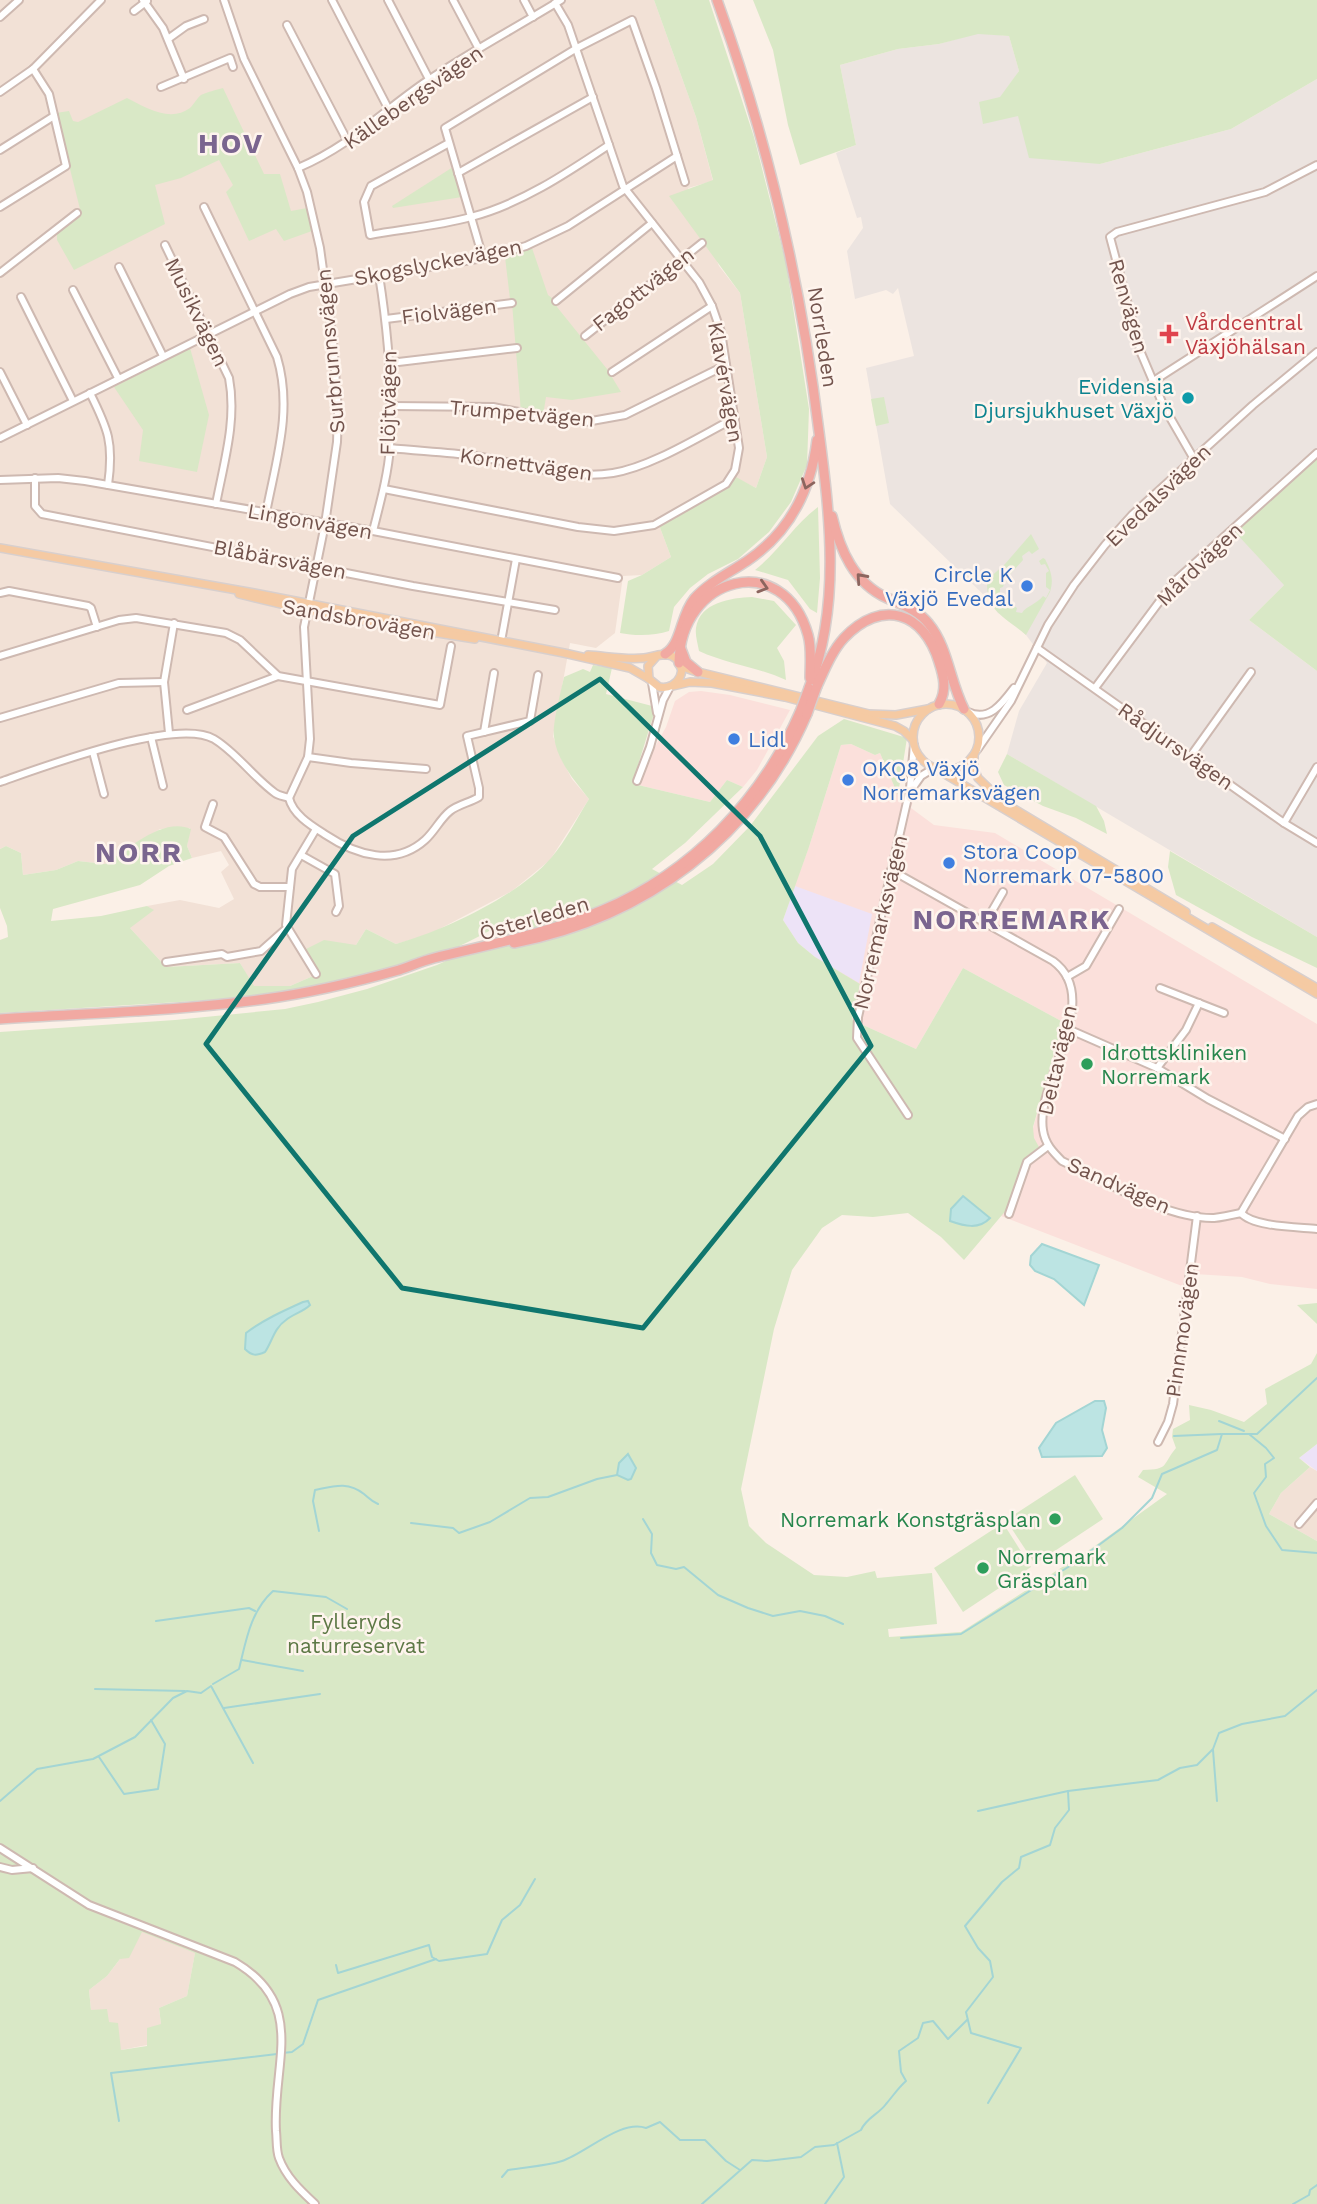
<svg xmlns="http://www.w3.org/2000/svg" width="1317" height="2204" viewBox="0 0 1317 2204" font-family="'Work Sans',sans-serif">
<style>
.residential{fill:#f2e1d6}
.commercial{fill:#fbe0db}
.industrial{fill:#ece4e0}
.education{fill:#ede3f7}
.green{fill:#d9e8c6;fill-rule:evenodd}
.water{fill:#bce4e3;stroke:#a3d5d4;stroke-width:2}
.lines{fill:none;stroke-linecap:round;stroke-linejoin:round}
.stream{stroke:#a3d5d4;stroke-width:2}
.minor-casing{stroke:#ceb9b1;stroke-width:10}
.major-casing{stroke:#d8cfcd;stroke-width:10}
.highway-casing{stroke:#d8cfcd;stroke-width:12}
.minor{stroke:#fff;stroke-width:6}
.major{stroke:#f5caa3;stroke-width:7}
.highway{stroke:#f1a9a2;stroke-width:9}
.highway-bridge-casing{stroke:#d8cfcd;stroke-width:12;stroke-linecap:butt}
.highway-bridge{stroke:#f1a9a2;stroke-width:9}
.oneway{stroke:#8c655e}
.marked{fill:none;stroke:#0f766e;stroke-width:5;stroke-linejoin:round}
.health-dot{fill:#e0444e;stroke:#fef4ed;stroke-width:2.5}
.culture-dot{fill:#0f9aa8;stroke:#fef4ed;stroke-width:2.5}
.shop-dot{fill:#3f7fe0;stroke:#fef4ed;stroke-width:2.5}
.leisure-dot{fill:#2e9e5b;stroke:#fef4ed;stroke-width:2.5}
.labels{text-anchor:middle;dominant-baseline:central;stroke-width:5;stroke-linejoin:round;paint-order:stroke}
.street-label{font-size:21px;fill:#73544d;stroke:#fef4ed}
.health-label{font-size:21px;fill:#be3a42;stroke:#fef4ed;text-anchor:start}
.culture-label{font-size:21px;fill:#0d838f;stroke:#fef4ed;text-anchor:end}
.shop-label{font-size:21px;fill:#366cbe;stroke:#fef4ed;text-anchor:start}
.leisure-label{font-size:21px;fill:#27864d;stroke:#fef4ed;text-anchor:start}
.park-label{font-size:21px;fill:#5d7845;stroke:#fef4ed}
.district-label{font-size:28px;font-weight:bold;letter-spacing:2px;fill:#7a658f;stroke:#fef4ed}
</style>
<rect width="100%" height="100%" fill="#fbf0e7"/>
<!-- residential -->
<g class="residential">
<polygon points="0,0 654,0 696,117 713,181 688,188 719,266 740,293 767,457 756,488 736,478 717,494 659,525 671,557 642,575 623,576 615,633 596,648 570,643 553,736 562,760 572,779 589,799 550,860 512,891 428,935 396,944 366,929 356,945 320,973 290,986 253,986 240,963 166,967 129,927 153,910 147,906 180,900 219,908 234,899 221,872 229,865 221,851 192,858 187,846 190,828 160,829 105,864 78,861 56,870 23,875 21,853 6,846 0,849"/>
<polygon points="1310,1467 1317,1471 1317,1541 1269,1514 1281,1493"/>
<polygon points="144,1928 196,1948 187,1996 159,2008 161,2024 147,2045 121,2050 109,2023 91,2010 89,1990 107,1976"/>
</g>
<!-- commercial -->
<g class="commercial">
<polygon points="701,691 730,695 790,710 757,770 743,787 727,780 710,802 638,785 651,754 666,727 675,701 689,692"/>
<polygon points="851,744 875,755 880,753 898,795 913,801 911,808 934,825 995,833 1317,1024 1317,1289 1270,1284 1242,1277 1195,1274 1193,1288 1182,1286 1001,1216 1008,1204 1027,1156 1038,1147 1033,1138 1033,1128 1063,1022 963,968 916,1049 852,1020 859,984 815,957 793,890 809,847 841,745"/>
</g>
<!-- industrial -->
<polygon class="industrial" points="978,33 1009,36 1019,71 983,123 1019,115 1100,164 1231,129 1317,79 1317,453 1284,585 1249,620 1317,671 1317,937 1007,754 1019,711 1047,663 1026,635 1006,617 998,613 988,599 890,504 866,368 914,356 898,288 893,294 886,290 855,299 847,251 863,228 861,217 857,218 836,153 856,145 840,65 898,49 939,44"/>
<!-- education -->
<g class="education">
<polygon points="795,886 872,914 859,983 815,957 798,943 783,920"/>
<polygon points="1317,1444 1317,1471 1299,1458"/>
</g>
<!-- green -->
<g class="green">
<path d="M654,0H709L754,137L786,263L809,409L807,465L791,502L769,532L738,559L708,574L690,588L674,607L669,631C655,636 634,636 620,633L628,581L642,575L671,557L659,525L717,494L736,477L756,488L767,457L740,293L669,196L713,180L696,117Z"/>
<polygon points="753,0 1317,0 1317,79 1231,129 1100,164 1029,158 1018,116 983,124 979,102 1000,97 1019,71 1009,36 978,34 939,44 898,49 840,65 856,145 800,165 788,125 773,50"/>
<path d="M223,88L264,174H280L291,211L307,208L312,231L284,241L276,229L249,241L226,192L233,185L219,160L181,178L155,185L165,224L74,270L57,240V232L78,217L80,209L56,113L69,111L73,121L78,122L127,98C145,107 170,123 190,108C194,104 197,98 201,95C207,92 216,90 223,88Z"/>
<polygon points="453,167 462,197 393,208 392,206"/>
<polygon points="532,248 548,295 556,301 557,307 607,369 621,392 572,400 546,397 543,416 521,412 512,303 514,301 510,299 505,257"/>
<polygon points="190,348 209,415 197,472 139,461 143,430 114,387"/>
<polygon points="884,397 889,423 876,426 871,399"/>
<polygon points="1317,453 1317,671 1249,620 1284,585 1233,530"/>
<path d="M818,507L820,578L817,613L810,609L788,580L755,570C779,551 794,525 818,507Z"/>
<path d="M1031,534L1039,549L1032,554L1029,551L1022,556L1023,560L1006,579L1003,587L1000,588V593H1004L1001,598L1003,602L1007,601L1017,608L1016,612L1022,613C1026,606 1037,604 1043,596L1046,598L1050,590L1046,587V573L1049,571L1045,564L1041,565L1039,561L1043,558L1045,559C1051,571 1054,579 1050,592L1026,635C1004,616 986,612 987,580L1005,564Z"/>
<path d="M752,597L774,601L796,625L777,648L784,661L786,680C758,667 727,664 699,651C698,645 695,635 696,628C700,602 731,598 752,597Z"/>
<path d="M593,665L612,668L606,694L656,707L635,775L638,785L710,802L727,780L743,787L685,843L652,869L682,885L713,864L750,826L818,736L844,719L907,738L898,795L880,753L875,755L851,744L841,745L809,847L783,920L798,943L815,957L860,984L852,1020L916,1049L963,968L1063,1022L1033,1127L1034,1138L1039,1147L1027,1156L1008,1208L964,1260L941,1237L908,1213L873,1217L842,1215L822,1228L792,1270L774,1329L741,1489L749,1526L766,1543L814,1575L847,1577L875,1571L877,1578L932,1573L937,1624L888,1629L889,1637L961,1632L1092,1548L1167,1494L1138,1477L1143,1470C1170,1469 1161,1466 1176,1448L1172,1437L1173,1429L1190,1420L1189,1405L1211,1410L1244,1422L1267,1404L1265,1389L1311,1364L1317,1353V1444L1299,1458L1310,1467L1281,1493L1269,1514L1317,1541V2204H0V1032L175,1020L285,1009L318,1002L367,989L437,965L499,937L534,914C503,919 479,939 450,950C389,971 323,987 260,997L0,1013V940L8,937L7,926L0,908V849L6,846L21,853L23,875L56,870L78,861L105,864C129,849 162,817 191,829L187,846L192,858L169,866L140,885L53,909L51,921L101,916L147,906L154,910L130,928L166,967L240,963L254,986H290L320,973L306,949L324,940L356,945L366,929L396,944C443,931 518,896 551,858C566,841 577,818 589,799C575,781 557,761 554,737C552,725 561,691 564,677L583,669L590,672ZM142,1932L195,1953L187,1996L159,2008L161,2024L147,2028V2046L121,2050L118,2023L109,2022L107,2009L91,2010L89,1990L107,1976L120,1959L129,1958Z"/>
<polygon points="1007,754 1096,806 1104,821 1107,834 1076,818 1043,806 1004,785 998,772"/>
<polygon points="1170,851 1317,937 1317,968 1252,937 1176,895 1168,867"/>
<polygon points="1317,1303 1317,1324 1297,1305"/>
<polygon points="1075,1475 1103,1519 1035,1564 1006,1520"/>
<polygon points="1003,1523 1031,1567 963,1612 934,1568"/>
</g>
<!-- water -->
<g class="water">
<path d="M963,1196L990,1218C979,1230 964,1226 950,1221L951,1209Z"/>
<polygon points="1042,1244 1099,1265 1084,1305 1054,1279 1035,1271 1030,1265 1031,1256"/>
<path d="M308,1301L310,1305C303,1312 293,1314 286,1320C274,1328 272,1342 265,1352C256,1356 252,1356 245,1349L246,1333C263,1320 283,1311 303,1302Z"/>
<polygon points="1095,1401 1104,1401 1106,1408 1102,1430 1107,1448 1102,1456 1042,1457 1039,1448 1056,1423"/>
<polygon points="628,1454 636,1468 631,1479 628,1480 617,1475 619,1463"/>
</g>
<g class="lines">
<!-- stream -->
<g class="stream">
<polyline points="1219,1421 1244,1431"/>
<polyline points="1249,1434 1266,1448 1274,1458 1265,1464 1266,1477 1254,1493 1266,1526 1282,1550 1317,1553"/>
<polyline points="1174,1436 1221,1434"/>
<polyline points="643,1519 652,1534 651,1553 657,1565 676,1569 684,1567 718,1595 748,1608 773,1616 800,1611 825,1616 843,1624"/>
<polyline points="411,1523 453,1528 459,1533 490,1522 530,1498 548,1497 597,1479 617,1475"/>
<path d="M319,1531L313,1501L315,1490C334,1486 348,1481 364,1494C370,1499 371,1501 378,1504"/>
<polyline points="156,1621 249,1608 255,1611"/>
<polyline points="901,1638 961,1634 1073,1564 1122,1528 1152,1498 1162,1474 1217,1450 1222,1434 1257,1434 1317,1378"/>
<polyline points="242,1660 303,1671"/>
<path d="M213,1684L239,1669C246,1641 250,1612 273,1591L326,1597L347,1609"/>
<polyline points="95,1689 185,1691"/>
<polyline points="224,1708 320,1694"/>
<polyline points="1213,1750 1217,1801"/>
<polyline points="99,1757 124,1794 158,1789 165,1744 151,1720"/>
<polyline points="0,1801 37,1769 93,1759 135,1737 173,1698 187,1691 201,1693 211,1686 253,1763"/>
<polyline points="978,1811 1068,1791 1158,1780 1180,1768 1197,1765 1213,1749 1219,1733 1242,1724 1285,1716 1317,1690"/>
<polyline points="336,1965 338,1973 429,1945 432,1957 439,1961 487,1954 502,1920 520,1905 535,1879"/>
<polyline points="282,2053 292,2052 303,2044 318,2000 436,1959"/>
<polyline points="988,2103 1021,2048 971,2033 966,2012 993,1977 990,1961 978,1948 965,1926 1002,1882 1019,1868 1021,1857 1050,1845 1055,1828 1069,1810 1068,1791"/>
<polyline points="119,2121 111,2073 277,2054"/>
<path d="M502,2177L508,2170C526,2167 546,2166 562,2161C586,2153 621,2119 646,2128L660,2122L680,2140H705L726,2161L740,2170"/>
<path d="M702,2204L752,2160L767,2161L801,2157L815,2147L834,2145L861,2130C866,2118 879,2114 886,2104C893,2096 898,2088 906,2081L901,2072L899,2051L918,2038L923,2023L933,2021L948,2039L967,2020"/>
<polyline points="825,2204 844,2177 837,2143"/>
<polyline points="1293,2204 1309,2195 1310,2190 1317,2185"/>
</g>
<defs>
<g id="minor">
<polyline points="143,0 163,28 184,79"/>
<polyline points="224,0 244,59 298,168 307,192 320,248 333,342 338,411 337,442 325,524 304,627 310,739 308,757 289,798"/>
<polyline points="332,0 389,110"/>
<polyline points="388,0 429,79"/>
<polyline points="453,0 479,49"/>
<polyline points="524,0 533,17"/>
<polyline points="134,11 147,1"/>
<polyline points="0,17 19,0"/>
<polyline points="287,25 348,142"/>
<polyline points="168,39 186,26 204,19"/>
<polyline points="161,87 230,58 233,67"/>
<polyline points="0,92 33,69 101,0"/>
<path d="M449,143L371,186L364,202L370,235C403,229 438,226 471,217C521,204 567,173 609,145"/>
<polyline points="0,150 54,116"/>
<path d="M298,168C352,145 381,112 427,81C470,52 517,27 561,0"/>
<polyline points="458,173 593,97"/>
<polyline points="0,207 66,166 49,94 33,69"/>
<path d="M204,207L277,357C293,410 276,460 266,513"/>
<path d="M165,245L229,378C237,420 224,462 216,504"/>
<polyline points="483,258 445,128 577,48 632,20 656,88 685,182"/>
<polyline points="119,267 163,356"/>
<polyline points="0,273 77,213"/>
<polyline points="73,290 118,378"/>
<polyline points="21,297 73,401"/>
<polyline points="556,301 652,223"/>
<polyline points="386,319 512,303"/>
<polyline points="585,336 702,243"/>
<polyline points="390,363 517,348"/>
<polyline points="0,372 27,425"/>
<polyline points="612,372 712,306"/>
<polyline points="1152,382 1317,276"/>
<path d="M90,393C108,429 114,443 108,485"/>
<polyline points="391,406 493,407 560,420 586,422 625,415 726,365"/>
<polyline points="0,438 290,294 309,287 483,258 526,246 568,226 677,156"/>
<path d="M390,448C418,451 447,452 475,456C519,463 568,480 613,473C651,467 700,436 735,418"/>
<polyline points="1194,459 1164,407 1141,353 1110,237 1117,232 1265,192 1317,165"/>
<polyline points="35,478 35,506 42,514 413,586 555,610"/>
<polyline points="0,480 58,478 85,481 373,531 618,578"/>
<polyline points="384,489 578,527 614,531 654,525 726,484 735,470 739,448 721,332 712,306 699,282 623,186 568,25 555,3"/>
<path d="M373,531C380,503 388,475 390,447C393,389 388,332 379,275"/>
<polyline points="0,593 9,591 88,606 91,608 97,627"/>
<polyline points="502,636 516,559"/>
<polyline points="1037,648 1284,823 1317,843"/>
<polyline points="0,656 119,620 136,618 226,633 240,640 278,676 440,705 451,646"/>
<polyline points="652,683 657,713"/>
<polyline points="1095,688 1174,582 1317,453"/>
<polyline points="187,710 278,676"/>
<path d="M968,712C989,722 1002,704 1014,688"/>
<polyline points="0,718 119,683 164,682"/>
<polyline points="484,732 494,673"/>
<polyline points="169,733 164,682 174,623"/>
<polyline points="151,737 163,786"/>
<polyline points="977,750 1011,701 1048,625 1074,585 1105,545 1132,515 1253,405 1317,352"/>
<polyline points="93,752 104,794"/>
<polyline points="308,757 351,763 426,769"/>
<polyline points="1190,757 1251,672"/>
<polyline points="637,781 650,747 663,700 670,687"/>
<path d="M0,782C43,767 176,717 214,739C237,753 253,777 275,793C279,796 284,796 289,798"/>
<polyline points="910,788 914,745"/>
<path d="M289,798C293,815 312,826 326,835C356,855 395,867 425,840C435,831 440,819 450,811C459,804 469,803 479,797V788L467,736L530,721L538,675"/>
<polyline points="213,804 205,827 224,837 254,884 260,887 290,887"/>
<polyline points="1284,823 1317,767"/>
<polyline points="301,855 335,874 339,906 336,912"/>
<path d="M891,870L1053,961C1105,999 1035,1081 1043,1130C1045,1144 1053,1152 1062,1161C1105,1181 1166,1219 1214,1218C1223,1217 1232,1215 1241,1213C1253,1227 1298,1227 1317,1229"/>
<polyline points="985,923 1003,892"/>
<polyline points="166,962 222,954 227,957 261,951 287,928"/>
<polyline points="316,974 286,925 292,869 316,829"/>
<polyline points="1067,977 1086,966 1119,909"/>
<polyline points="1160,988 1224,1013"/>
<polyline points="1068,1029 1157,1068 1208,1099 1285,1139"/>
<polyline points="1157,1068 1186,1030 1199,1003"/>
<polyline points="908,1115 857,1038 858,1017 909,793 921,776 934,768"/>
<polyline points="1241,1213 1298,1116 1308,1107 1317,1104"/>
<polyline points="1009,1214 1027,1162 1048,1146"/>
<polyline points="1158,1442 1168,1422 1173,1404 1197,1216"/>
<polyline points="1299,1524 1317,1503"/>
<path d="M0,1848L89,1905L235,1962C308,2005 272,2063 276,2131C277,2140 276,2150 279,2158C286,2177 300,2190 315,2204"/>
<polyline points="0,1867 12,1870 33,1868"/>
</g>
<g id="major">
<polyline points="0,548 254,593 564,653 630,668 649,679"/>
<polyline points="239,594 327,615 475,639"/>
<path d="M588,655C606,656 625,660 644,658C653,657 663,652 672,656C691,666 679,691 659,687L649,679L648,666L656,657"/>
<polyline points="680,666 694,671 869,714 896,715 928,709"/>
<polyline points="673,686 690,682 712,683 785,697 895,726 904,731 913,740"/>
<circle cx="946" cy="737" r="33"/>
<polyline points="974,755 974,768 978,778 1004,803 1186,912"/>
<polyline points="938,770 1317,994"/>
<polyline points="1212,927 1317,988"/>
</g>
<g id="highway">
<path d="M717,0C768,141 801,283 819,432C830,516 841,606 809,688"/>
<path d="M832,516C840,550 854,583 887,598C903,605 918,610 929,624C948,647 950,682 964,709"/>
<polyline points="681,649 686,662 698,672"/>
<path d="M665,654C682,644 680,616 694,599C708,583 729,573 747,561C790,532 811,490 817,440"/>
<path d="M679,663C680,575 784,549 808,635C812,649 810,664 810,678"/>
<path d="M817,686C825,669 832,651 844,638C882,598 924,612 939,662C944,677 947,690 939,704"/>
<path d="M514,943C645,918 754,837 807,714"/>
<path d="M0,1019C88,1013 177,1011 265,999C309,993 356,982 399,970C411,966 422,961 434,958C491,944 549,933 603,910C692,872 761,801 800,712"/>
</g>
</defs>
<!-- minor casing -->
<use href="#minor" class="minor-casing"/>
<!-- major casing -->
<use href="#major" class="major-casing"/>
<!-- highway casing -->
<use href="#highway" class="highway-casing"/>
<!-- minor -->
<use href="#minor" class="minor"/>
<!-- major -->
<use href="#major" class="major"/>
<!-- highway -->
<use href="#highway" class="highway"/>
<defs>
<g id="highway-bridge">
<polyline points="800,712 809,688"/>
<polyline points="807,714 817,686"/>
</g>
</defs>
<!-- highway-bridge casing -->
<use href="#highway-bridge" class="highway-bridge-casing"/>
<!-- highway-bridge -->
<use href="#highway-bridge" class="highway-bridge"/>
</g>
<!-- one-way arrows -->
<defs><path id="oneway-chevron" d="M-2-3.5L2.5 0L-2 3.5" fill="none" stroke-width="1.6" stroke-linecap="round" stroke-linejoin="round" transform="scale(1.75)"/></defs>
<g class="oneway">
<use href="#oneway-chevron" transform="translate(807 484) rotate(109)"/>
<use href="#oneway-chevron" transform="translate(861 578) rotate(-132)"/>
<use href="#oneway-chevron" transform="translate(763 587) rotate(17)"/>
</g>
<!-- marked area -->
<path class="marked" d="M600,679L760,836L871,1046L643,1328L402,1288L206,1044L353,836Z"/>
<!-- markers -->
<path class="health-dot" d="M1165.5 323.5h7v7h7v7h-7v7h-7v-7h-7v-7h7z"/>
<circle class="culture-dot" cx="1188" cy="398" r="7"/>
<g class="shop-dot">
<circle cx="1027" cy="586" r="7"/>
<circle cx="734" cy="739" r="7"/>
<circle cx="848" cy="780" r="7"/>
<circle cx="949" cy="863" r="7"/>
</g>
<g class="leisure-dot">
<circle cx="1087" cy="1064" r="7"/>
<circle cx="1055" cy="1519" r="7"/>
<circle cx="983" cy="1568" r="7"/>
</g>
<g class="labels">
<!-- street labels -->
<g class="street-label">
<text transform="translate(413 97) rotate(-35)">Källebergsvägen</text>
<text transform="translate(438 262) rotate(-11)">Skogslyckevägen</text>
<text transform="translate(643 289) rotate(-38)">Fagottvägen</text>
<text transform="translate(1129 306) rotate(74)">Renvägen</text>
<text transform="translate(449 311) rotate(-7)">Fiolvägen</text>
<text transform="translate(197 312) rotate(64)">Musikvägen</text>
<text transform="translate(823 337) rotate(81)">Norrleden</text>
<text transform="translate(330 351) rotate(-95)">Surbrunnsvägen</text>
<text transform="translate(726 382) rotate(80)">Klavérvägen</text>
<text transform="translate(388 403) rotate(-89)">Flöjtvägen</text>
<text transform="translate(522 413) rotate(5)">Trumpetvägen</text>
<text transform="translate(526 464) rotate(8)">Kornettvägen</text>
<text transform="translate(1158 495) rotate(-44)">Evedalsvägen</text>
<text transform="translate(310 521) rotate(10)">Lingonvägen</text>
<text transform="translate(280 559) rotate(11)">Blåbärsvägen</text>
<text transform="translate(1199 564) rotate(-44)">Mårdvägen</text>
<text transform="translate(359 619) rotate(10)">Sandsbrovägen</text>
<text transform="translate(1176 746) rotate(35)">Rådjursvägen</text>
<text transform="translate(534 918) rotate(-16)">Österleden</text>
<text transform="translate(880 922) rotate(-77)">Norremarksvägen</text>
<text transform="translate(1057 1060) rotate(-77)">Deltavägen</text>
<text transform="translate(1119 1185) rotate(24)">Sandvägen</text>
<text transform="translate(1182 1330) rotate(-82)">Pinnmovägen</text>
</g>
<!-- health labels -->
<g class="health-label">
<text x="1185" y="322">Vårdcentral<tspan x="1185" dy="24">Växjöhälsan</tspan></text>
</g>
<!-- culture labels -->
<g class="culture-label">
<text x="1174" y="386">Evidensia<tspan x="1174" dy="24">Djursjukhuset Växjö</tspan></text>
</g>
<!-- shop labels -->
<g class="shop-label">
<text x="1013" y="574" text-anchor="end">Circle K<tspan x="1013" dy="24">Växjö Evedal</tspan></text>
<text x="748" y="739">Lidl</text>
<text x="862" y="768">OKQ8 Växjö<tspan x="862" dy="24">Norremarksvägen</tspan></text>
<text x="963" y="851">Stora Coop<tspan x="963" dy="24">Norremark 07-5800</tspan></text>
</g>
<!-- leisure labels -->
<g class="leisure-label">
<text x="1101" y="1052">Idrottskliniken<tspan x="1101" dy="24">Norremark</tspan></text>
<text x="1041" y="1519" text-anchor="end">Norremark Konstgräsplan</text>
<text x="997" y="1556">Norremark<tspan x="997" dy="24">Gräsplan</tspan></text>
</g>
<!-- park labels -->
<g class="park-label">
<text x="356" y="1621">Fylleryds<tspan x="356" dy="24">naturreservat</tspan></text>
</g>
<!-- district labels -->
<g class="district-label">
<text x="231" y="143">HOV</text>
<text x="139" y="852">NORR</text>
<text x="1012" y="919">NORREMARK</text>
</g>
</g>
</svg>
